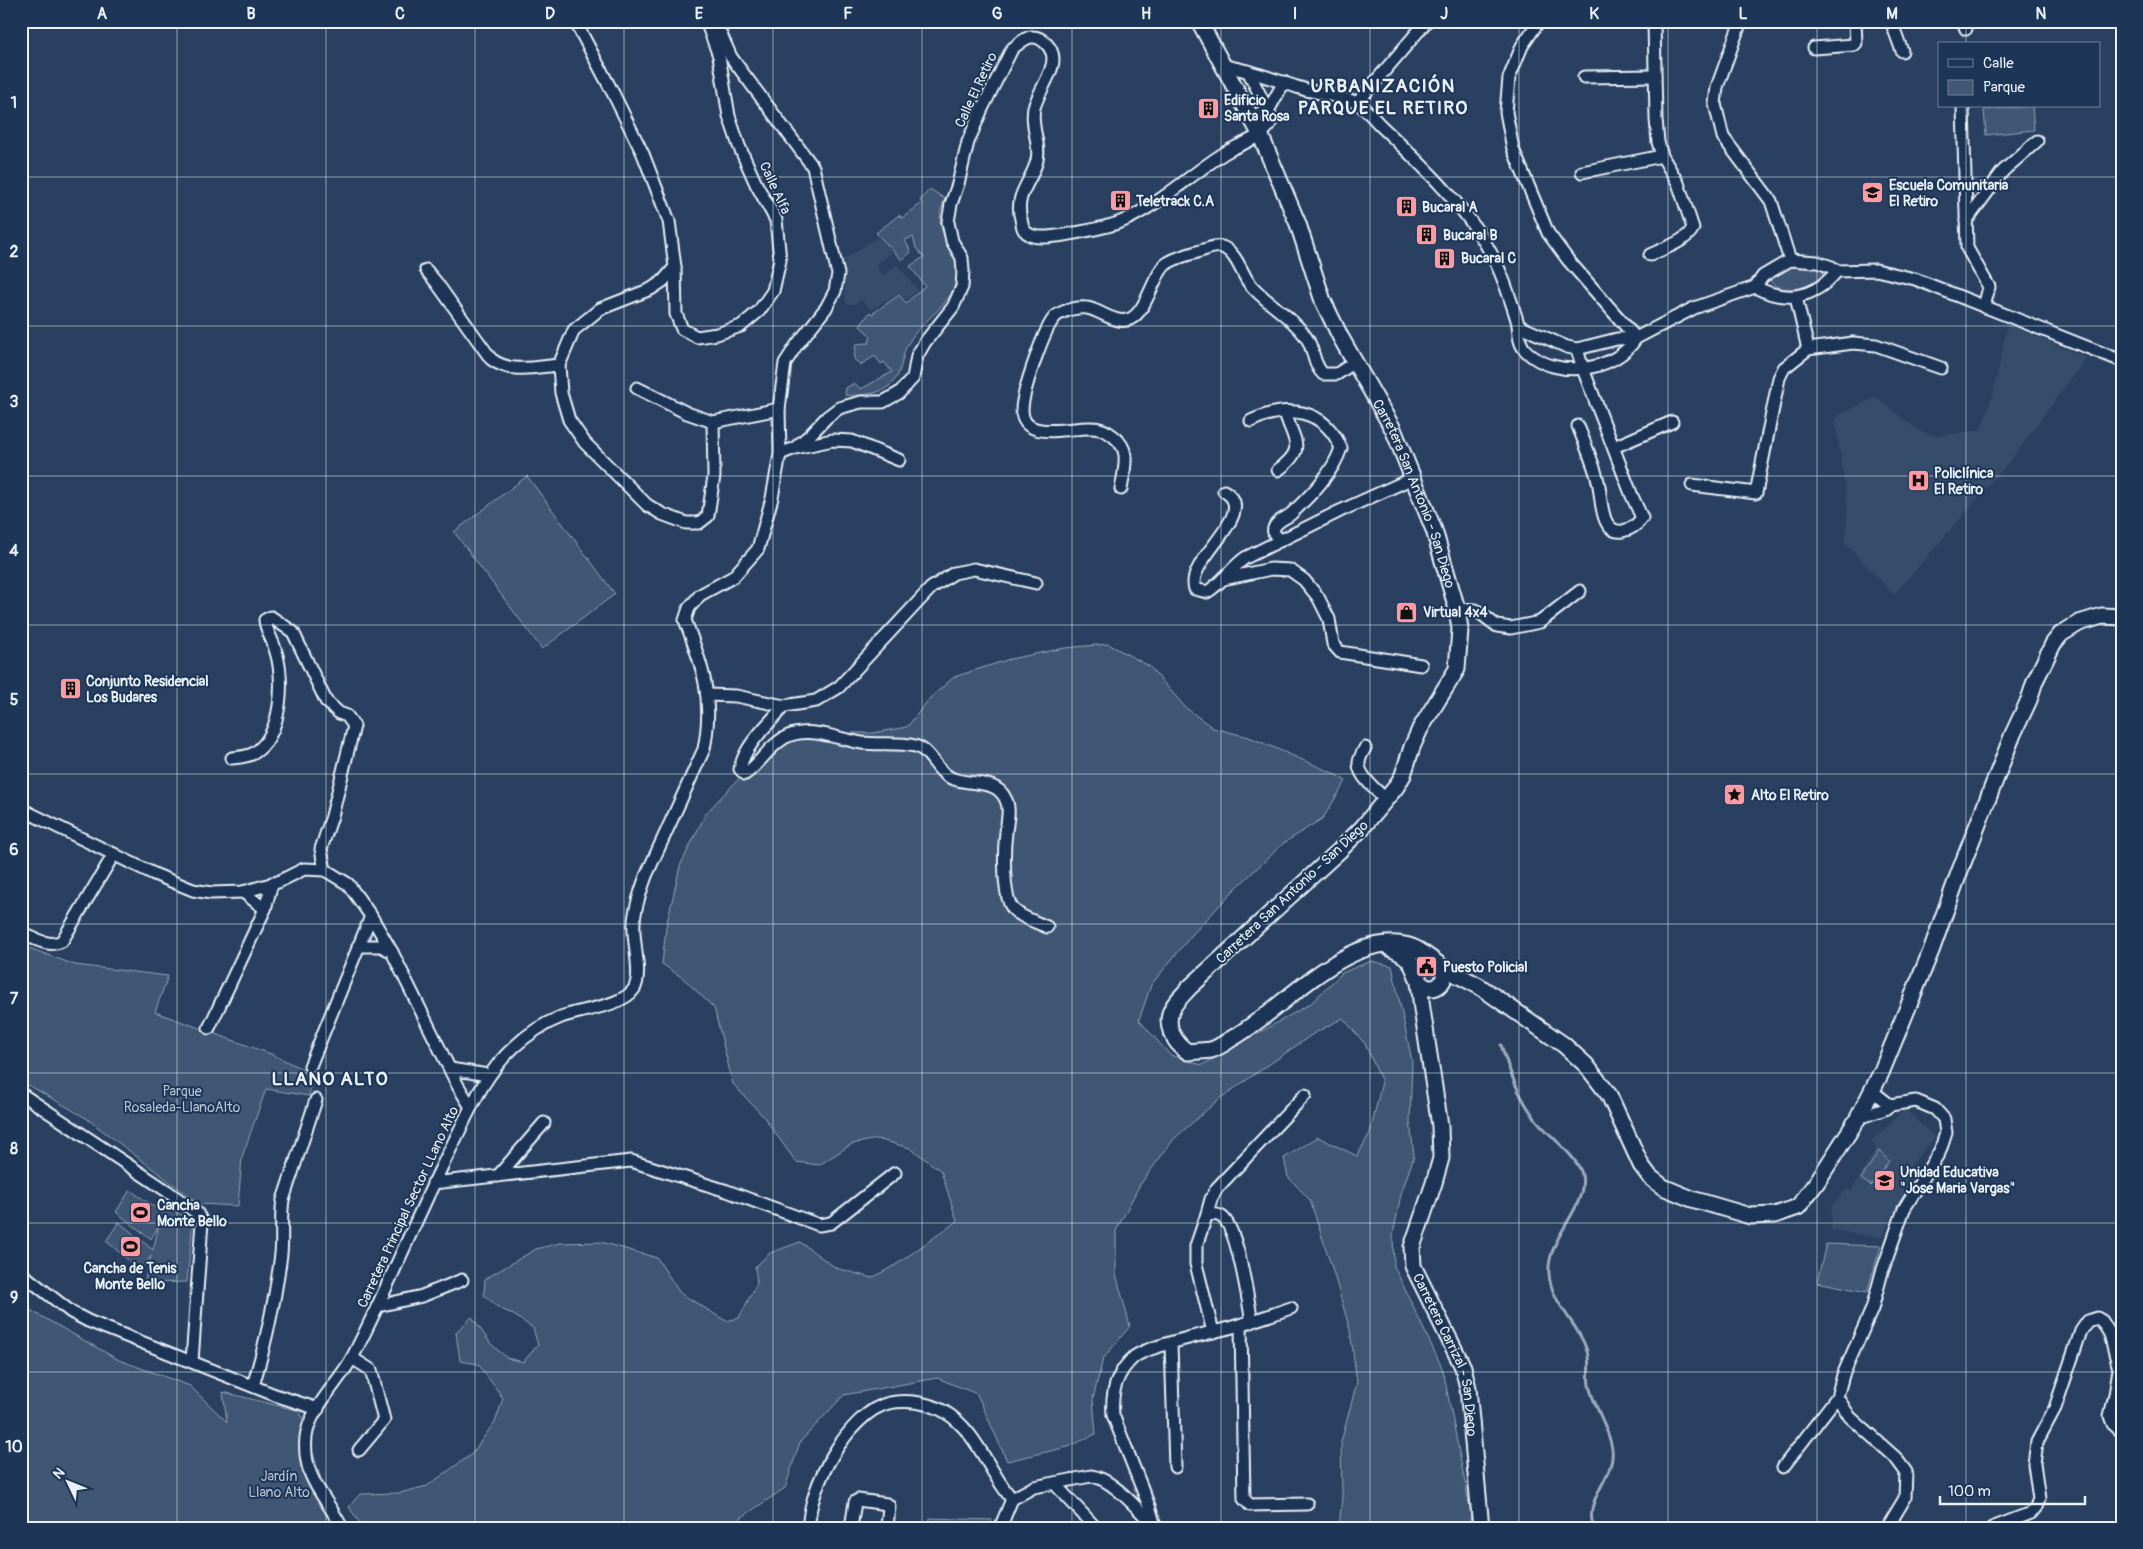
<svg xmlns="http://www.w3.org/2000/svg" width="2143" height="1549" viewBox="0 0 2143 1549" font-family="Pangolin,sans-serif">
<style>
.built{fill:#364d6b}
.green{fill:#415774;stroke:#94a4b6}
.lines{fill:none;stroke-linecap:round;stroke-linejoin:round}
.stream{stroke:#9dabbd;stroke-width:3}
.street-casing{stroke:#e8f1f8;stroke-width:15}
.secondary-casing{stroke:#e8f1f8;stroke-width:19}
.street{stroke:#1d3557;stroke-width:11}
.secondary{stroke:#1d3557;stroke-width:15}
.grid{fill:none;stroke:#e8f1f8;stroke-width:1;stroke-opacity:0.55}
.labels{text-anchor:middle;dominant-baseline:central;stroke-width:4;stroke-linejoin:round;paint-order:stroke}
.street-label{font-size:14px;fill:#e8f1f8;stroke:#1d3557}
.poi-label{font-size:14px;font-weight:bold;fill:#e8f1f8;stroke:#1d3557;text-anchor:start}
.park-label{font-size:14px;fill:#b6c3d0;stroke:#1d3557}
.district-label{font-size:19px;font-weight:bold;letter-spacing:1px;fill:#e8f1f8;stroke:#1d3557}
.neatline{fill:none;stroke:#e8f1f8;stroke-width:2}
.grid-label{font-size:16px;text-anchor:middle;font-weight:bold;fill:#e8f1f8}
</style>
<rect width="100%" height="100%" fill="#294061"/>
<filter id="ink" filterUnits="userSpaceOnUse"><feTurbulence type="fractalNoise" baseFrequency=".02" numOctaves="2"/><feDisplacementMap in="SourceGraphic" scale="10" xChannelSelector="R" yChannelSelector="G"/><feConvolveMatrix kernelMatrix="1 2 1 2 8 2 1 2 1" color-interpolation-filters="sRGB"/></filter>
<g filter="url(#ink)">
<!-- built -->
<g class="built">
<polygon points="878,237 893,252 876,265 883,276 897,265 918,290 906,300 898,293 888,301 886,300 871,310 861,300 855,304 846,304 842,261"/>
<polygon points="2008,324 2086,358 2014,456 1894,595 1845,543 1848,506 1835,421 1839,415 1876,397 1919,431 1938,436 1980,430 1992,398"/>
<polygon points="1905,1109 1935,1138 1911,1165 1915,1170 1881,1238 1831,1230 1832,1206 1845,1190 1852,1190 1876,1149 1871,1141"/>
</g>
<!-- green -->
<g class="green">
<polygon points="2032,106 2034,130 1986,135 1984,110"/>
<path d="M930,189L945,199C943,204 940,211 940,217C939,238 959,254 957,275C954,305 923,318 909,342C900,356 904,374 889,386C878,395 859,396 845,395L846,388L854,383L861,389L892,372L884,362L881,364L875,356L860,365L854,359L856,344L869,343L871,336L860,326L870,312L872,314L899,295L906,303L925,286L910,266L924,257L916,248L913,237L905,240L911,252L902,260L876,233L899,215L902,218L922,203L920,200Z"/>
<path d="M1805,265L1821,269L1823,272C1817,288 1781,296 1770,281V277L1786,268Z"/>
<polygon points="527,476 615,594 542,649 454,532"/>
<polygon points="1108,644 1149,666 1186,708 1213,728 1249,737 1333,773 1346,781 1323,818 1284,843 1233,891 1191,936 1151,985 1139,1020 1170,1055 1202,1065 1310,1004 1342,973 1371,961 1392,966 1412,1061 1410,1122 1414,1156 1401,1194 1393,1235 1394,1266 1443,1370 1471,1513 1469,1528 1339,1528 1342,1496 1341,1442 1357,1382 1350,1330 1333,1271 1310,1200 1288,1177 1284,1158 1318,1137 1357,1156 1370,1133 1382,1082 1365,1044 1343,1018 1313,1034 1219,1099 1174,1139 1139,1186 1116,1231 1116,1274 1130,1326 1103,1359 1093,1399 1096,1434 1068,1447 1007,1461 977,1394 937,1378 844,1395 800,1442 785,1488 726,1528 363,1528 349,1507 360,1494 400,1493 427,1486 472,1454 496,1420 503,1398 478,1364 460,1361 456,1332 472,1317 491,1344 507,1358 523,1362 538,1345 533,1328 512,1314 499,1308 484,1295 485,1279 536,1249 560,1243 601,1242 657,1258 680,1293 726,1321 739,1318 757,1283 755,1267 770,1253 800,1242 836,1268 872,1278 897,1264 957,1221 941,1171 910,1148 877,1139 852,1144 819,1165 796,1162 763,1116 733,1084 714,1008 683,978 662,964 666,927 680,866 706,813 771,745 832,733 873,733 907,727 930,698 954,677 1010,659 1065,648"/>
<polygon points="21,945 75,965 168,976 155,1012 271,1054 313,1074 309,1096 266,1089 242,1157 238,1206 199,1204 86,1118 25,1083 21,1087"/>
<polygon points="1879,1151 1889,1161 1871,1186 1861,1179"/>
<polygon points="130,1190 163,1213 165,1206 193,1221 187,1282 144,1283 151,1256 140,1270 106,1241 119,1222 153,1250 159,1225 151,1239 116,1212"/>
<polygon points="1826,1244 1881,1246 1867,1292 1817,1282"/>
<polygon points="21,1305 119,1360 190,1386 227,1422 223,1392 300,1411 336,1528 21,1528"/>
<polygon points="930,1518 992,1520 990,1528 928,1528"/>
</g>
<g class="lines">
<!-- stream -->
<path class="stream" d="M1501,1045C1509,1070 1518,1095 1534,1117C1545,1133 1579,1157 1582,1175C1588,1209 1546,1237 1549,1274C1551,1303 1577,1322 1586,1348C1591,1360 1587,1373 1589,1385C1594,1408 1609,1427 1612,1449C1616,1478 1582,1499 1594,1528"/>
<defs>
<g id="street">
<polyline points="575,21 613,93 643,154 669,221 675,267 663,281 651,289 600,309 574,330 559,365 561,393 569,420 585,443 647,505 662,514 686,523 699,523 708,516 714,476 713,422"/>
<polyline points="1741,21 1717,87 1715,104 1723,137 1771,201 1790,260"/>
<polyline points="1891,21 1902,51"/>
<polyline points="1963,21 1966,29"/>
<polyline points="1814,48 1854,45 1856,43 1855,21"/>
<path d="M1224,66C1250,70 1275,80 1300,88C1318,94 1338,95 1355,102C1364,106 1373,118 1380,125C1423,166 1470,209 1496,263C1505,281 1511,301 1517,320C1520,332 1517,342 1526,351C1555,380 1616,372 1636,338L1568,260L1548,233L1513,149L1506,112L1509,78L1522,46L1539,21"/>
<polyline points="1584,77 1655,76"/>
<polyline points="1357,103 1427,21"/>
<polyline points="1963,106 1967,248 1989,287 1984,307"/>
<polyline points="1252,117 1269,109 1284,82"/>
<polyline points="1582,172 1662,156"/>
<polyline points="1966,221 2003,171 2037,141"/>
<path d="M1650,255C1664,248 1686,242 1693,228L1678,183L1662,156L1658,142L1656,119L1654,21"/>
<polyline points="675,267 676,314 682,329 697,337 717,334 741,326 759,311 773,291 780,260 776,220 756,184 739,146 729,116 719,56 706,21"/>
<path d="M426,270L436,282L491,359C510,374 536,367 559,365"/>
<path d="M1755,287C1786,303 1814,299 1837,271"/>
<polyline points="1796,297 1808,349"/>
<polyline points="1519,326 1567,347 1577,349 1617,339 1636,338 1694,308 1755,287 1763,276 1790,260 1817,262 1832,267 1837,271 1876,270 1915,279 2122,361"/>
<path d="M1577,349L1583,369L1632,496L1642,518C1637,525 1632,529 1623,531C1599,535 1602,494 1598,481C1593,462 1585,444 1578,426"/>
<polyline points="637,388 687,413 713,422 779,409"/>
<path d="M1251,421C1286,404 1324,408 1341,448C1333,473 1311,495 1292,513C1287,518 1276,521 1274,528C1272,534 1277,537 1281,540"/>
<polyline points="1614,447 1672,422"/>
<polyline points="795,448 833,440 852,441 899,460"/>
<path d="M780,454L795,448L810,435L827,417L839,408L861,402H883L899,393L913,378L917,356L925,342L953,307L962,287L963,271L962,258L952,241L948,222L951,204L958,184L968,142L981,111L1012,49C1017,45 1024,38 1031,37C1043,36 1053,49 1053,59C1053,74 1038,92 1034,108C1030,128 1041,143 1037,160C1032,182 1014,194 1021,219C1022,223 1022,227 1024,230C1028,235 1035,237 1041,237C1055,238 1110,227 1123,221C1159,205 1190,175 1223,154C1237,145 1257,140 1268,127C1271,124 1271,120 1271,117L1248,71"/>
<path d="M1278,470C1308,448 1293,441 1285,412"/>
<polyline points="1692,485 1756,493 1779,378 1784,368 1808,349 1853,343 1876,345 1941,368"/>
<path d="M1121,489C1123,479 1126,465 1125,455C1123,440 1106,428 1092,428C1071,426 1014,446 1023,401C1026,384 1044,328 1055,317C1060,312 1066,311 1072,309C1077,308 1082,307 1087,308C1100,310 1116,325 1130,319C1147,311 1152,278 1165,265C1173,258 1187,255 1197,252C1204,250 1215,245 1222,247C1236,252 1241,272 1249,283C1266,304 1291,315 1306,337C1315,350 1312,363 1323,374H1337L1355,362"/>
<path d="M1224,491C1262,513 1184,560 1195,589L1207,592C1222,583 1231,568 1245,558L1340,511L1413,478"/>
<polyline points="1223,579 1271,569 1290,570 1304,580 1318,597 1329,619 1333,644 1340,652 1421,665"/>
<polyline points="1457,609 1476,610 1497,626 1511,628 1540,622 1580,591"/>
<polyline points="707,695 736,696 784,706 816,701 839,687 931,588 954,573 974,569 1036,583"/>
<path d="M784,706C768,725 745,744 740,769L745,774C760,764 766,749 784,738C808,725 837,739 862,743C879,745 898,742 915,746C931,750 936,772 951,778C969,786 995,778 1005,798C1011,808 1007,821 1006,832C1004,848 1002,899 1014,910C1022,918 1036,922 1047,927"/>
<path d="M1365,748C1363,752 1359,758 1359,763C1358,776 1378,792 1386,799"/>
<path d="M232,758C239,757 248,757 254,753C283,735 285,677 275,649C272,638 266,631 265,620L271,617L293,632L326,701L339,713L347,716L354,726L332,816L321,849L325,870"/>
<polyline points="21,809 154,874 193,890 211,893 243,892 278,882 304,869 325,870 348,884 371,916 392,952 458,1086 471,1107"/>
<polyline points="243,892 265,909"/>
<path d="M21,933C34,938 49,948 62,941L114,854"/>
<polyline points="358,946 381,946 392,952"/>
<polyline points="209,1028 265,909 272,883"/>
<polyline points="310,1066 371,916"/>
<polyline points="450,1069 488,1075"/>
<polyline points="1872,1091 1890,1105"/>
<polyline points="23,1095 167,1191 197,1213 202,1222 192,1361"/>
<polyline points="1858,1118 1885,1109 1890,1105 1916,1101 1935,1109 1944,1119 1946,1133 1940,1151 1904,1209 1882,1272 1872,1309 1843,1375 1837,1397 1850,1417 1895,1457 1906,1472 1905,1498 1887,1528"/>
<polyline points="498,1176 544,1123"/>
<polyline points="433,1183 631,1161 727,1191 819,1225 831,1223 895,1173"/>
<polyline points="1207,1214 1211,1199 1217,1188 1305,1095"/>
<polyline points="21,1273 71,1312 88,1321 275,1395 318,1409"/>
<polyline points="378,1306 422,1296 462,1280"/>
<polyline points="1241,1325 1244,1499 1250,1505 1307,1504"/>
<path d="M1213,1332L1196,1264V1246L1207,1214C1212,1214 1218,1214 1222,1217C1238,1228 1248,1301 1252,1322"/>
<polyline points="1171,1344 1175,1467"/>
<polyline points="352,1358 371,1370 384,1420 359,1450"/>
<path d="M253,1386C265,1346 276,1295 281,1254C283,1235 280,1218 283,1200L316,1100"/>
<polyline points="1783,1467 1837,1397"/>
<polyline points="1054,1483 1096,1528"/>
<path d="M1155,1526L1149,1506L1113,1415C1111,1392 1116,1373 1134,1357C1147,1346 1210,1333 1229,1328C1250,1322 1271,1315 1291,1308"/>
<path d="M342,1528C325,1494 302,1479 306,1437C309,1410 339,1382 352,1358C388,1289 416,1217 451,1148C469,1112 484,1074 514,1047C528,1034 543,1024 561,1017C580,1010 623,1006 634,989C643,974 632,941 634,922C635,906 641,890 646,876L704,749C714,698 703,667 685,620L689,608L700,595L733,577L758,549L772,498L780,454L779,409L785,363L796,346L826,308L835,291L838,274L813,167L731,57L715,21"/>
<path d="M809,1528C807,1489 849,1412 889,1403C907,1399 930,1403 945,1412C977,1431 988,1471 1012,1499"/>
<polyline points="851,1528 855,1502 858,1500 887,1504 889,1506 887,1528"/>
<path d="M1000,1528L1012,1499L1034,1487L1091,1476C1112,1478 1138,1510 1154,1525"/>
<polyline points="1992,1528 2031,1513 2036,1507 2039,1499 2034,1464 2037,1442 2055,1408 2081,1331 2088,1321 2097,1318 2102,1321 2110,1334 2119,1369 2115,1395 2110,1416 2113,1424 2122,1432"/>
</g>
<g id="secondary">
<path id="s1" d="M1199,21L1260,134L1298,224L1323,301L1341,338L1393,429L1434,530L1457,609L1460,629L1457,669L1420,729L1412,747L1403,775L1396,787L1362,828L1339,851L1189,988C1184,994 1177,1000 1173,1007C1163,1024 1174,1043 1188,1052C1196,1051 1204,1051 1211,1050C1218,1048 1225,1043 1231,1039C1281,1012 1350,926 1412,947C1421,950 1429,958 1437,963"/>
<path d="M1390,948C1409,956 1411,960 1418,979"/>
<circle cx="1431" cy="975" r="13"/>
<polyline points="1440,966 1479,986 1564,1045 1586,1065 1609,1095 1641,1165 1650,1177 1663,1187 1692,1199 1750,1216 1775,1215 1798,1207 1817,1182 1858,1118 1881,1073 1931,951 1959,873 2013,734 2029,700 2035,681 2053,644 2061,634 2079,623 2102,616 2122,617"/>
<path id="s2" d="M1419,983L1422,1009L1440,1126L1441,1158L1434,1183L1412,1247L1413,1266L1463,1367L1468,1388L1481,1528"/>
</g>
</defs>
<!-- street casing -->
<use href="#street" class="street-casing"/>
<!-- secondary casing -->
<use href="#secondary" class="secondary-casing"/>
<!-- street -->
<use href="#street" class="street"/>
<!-- secondary -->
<use href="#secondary" class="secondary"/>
</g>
</g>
<!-- grid -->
<path class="grid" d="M177,21V1528M326,21V1528M475,21V1528M624,21V1528M773,21V1528M922,21V1528M1072,21V1528M1221,21V1528M1370,21V1528M1519,21V1528M1668,21V1528M1817,21V1528M1966,21V44M1966,106V1528M21,177H2122M21,326H2122M21,476H2122M21,625H2122M21,774H2122M21,924H2122M21,1073H2122M21,1223H2122M21,1372H2122"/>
<!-- icons -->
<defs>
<symbol id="building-square" viewBox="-11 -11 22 22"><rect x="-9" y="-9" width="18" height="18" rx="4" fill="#ff9aa2" stroke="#1d3557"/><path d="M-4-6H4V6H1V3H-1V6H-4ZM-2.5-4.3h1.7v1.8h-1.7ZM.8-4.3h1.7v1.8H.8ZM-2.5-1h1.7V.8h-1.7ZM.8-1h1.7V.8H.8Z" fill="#111"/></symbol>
<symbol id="school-square" viewBox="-11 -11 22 22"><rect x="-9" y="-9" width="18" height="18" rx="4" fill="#ff9aa2" stroke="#1d3557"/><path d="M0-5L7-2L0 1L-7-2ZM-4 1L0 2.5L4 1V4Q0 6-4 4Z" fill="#111"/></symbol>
<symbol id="hospital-square" viewBox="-11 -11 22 22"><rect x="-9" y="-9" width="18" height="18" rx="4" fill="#ff9aa2" stroke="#1d3557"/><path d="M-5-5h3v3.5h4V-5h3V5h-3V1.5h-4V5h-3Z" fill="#111"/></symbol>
<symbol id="shop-square" viewBox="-11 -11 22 22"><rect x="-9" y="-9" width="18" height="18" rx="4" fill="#ff9aa2" stroke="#1d3557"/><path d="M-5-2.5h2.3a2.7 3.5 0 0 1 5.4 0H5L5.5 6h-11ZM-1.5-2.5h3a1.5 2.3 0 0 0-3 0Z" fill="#111"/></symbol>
<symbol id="sight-square" viewBox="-11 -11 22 22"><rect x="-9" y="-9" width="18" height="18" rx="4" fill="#ff9aa2" stroke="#1d3557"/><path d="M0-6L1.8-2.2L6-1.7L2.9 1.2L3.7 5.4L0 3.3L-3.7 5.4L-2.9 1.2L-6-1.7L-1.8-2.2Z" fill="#111"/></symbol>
<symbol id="civic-square" viewBox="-11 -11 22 22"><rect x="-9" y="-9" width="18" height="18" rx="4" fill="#ff9aa2" stroke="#1d3557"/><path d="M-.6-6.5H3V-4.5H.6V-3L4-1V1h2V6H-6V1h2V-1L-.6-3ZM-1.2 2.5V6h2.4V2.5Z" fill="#111"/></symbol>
<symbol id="stadium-square" viewBox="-11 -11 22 22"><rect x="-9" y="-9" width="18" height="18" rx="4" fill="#ff9aa2" stroke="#1d3557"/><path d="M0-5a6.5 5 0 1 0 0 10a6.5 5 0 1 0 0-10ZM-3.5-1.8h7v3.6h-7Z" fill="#111"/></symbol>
</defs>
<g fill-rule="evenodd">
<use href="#building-square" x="1196" y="96" width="25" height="25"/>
<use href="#school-square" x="1860" y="180" width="25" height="25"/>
<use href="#building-square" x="1108" y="188" width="25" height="25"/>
<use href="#building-square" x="1394" y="194" width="25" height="25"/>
<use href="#building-square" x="1414" y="222" width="25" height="25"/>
<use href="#building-square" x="1432" y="246" width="25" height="25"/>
<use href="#hospital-square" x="1906" y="468" width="25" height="25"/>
<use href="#shop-square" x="1394" y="600" width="25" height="25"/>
<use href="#building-square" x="58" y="676" width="25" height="25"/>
<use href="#sight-square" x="1722" y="782" width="25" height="25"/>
<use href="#civic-square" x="1414" y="954" width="25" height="25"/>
<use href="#school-square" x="1872" y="1168" width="25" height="25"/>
<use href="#stadium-square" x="128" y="1200" width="25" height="25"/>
<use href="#stadium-square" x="118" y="1234" width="25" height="25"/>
</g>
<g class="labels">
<!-- street labels -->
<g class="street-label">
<text transform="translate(976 90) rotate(-65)">Calle El Retiro</text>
<text transform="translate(775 188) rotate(65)">Calle Alfa</text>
<text stroke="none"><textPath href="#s1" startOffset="521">Carretera San Antonio - San Diego</textPath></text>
<text transform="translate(1292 892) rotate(-43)">Carretera San Antonio - San Diego</text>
<text transform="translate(408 1207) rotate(-65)">Carretera Principal Sector LLano Alto</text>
<text stroke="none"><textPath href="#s2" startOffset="385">Carretera Carrizal - San Diego</textPath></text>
</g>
<!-- poi labels -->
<g class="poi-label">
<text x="1224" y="100">Edificio<tspan x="1224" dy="16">Santa Rosa</tspan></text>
<text x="1889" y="185">Escuela Comunitaria<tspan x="1889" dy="16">El Retiro</tspan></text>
<text x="1136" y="201">Teletrack C.A</text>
<text x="1422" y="207">Bucaral A</text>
<text x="1443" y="235">Bucaral B</text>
<text x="1461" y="258">Bucaral C</text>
<text x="1934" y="473">Policlínica<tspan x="1934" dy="16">El Retiro</tspan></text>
<text x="1423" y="612">Virtual 4x4</text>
<text x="86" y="681">Conjunto Residencial<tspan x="86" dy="16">Los Budares</tspan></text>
<text x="1751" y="795">Alto El Retiro</text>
<text x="1443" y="967">Puesto Policial</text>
<text x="1900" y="1172">Unidad Educativa<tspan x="1900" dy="16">"Jose Maria Vargas"</tspan></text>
<text x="157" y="1205">Cancha<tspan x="157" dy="16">Monte Bello</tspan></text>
<text x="130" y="1268" text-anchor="middle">Cancha de Tenis<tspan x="130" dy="16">Monte Bello</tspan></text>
</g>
<!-- park labels -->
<g class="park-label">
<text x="182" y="1091">Parque<tspan x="182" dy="16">Rosaleda-LlanoAlto</tspan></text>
<text x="279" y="1476">Jardín<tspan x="279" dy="16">Llano Alto</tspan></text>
</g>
<!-- district labels -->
<g class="district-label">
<text x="1383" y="86">URBANIZACIÓN<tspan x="1383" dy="22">PARQUE EL RETIRO</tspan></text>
<text x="330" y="1079">LLANO ALTO</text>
</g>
</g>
<!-- margin -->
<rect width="2143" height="1549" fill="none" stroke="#1d3557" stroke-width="55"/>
<!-- legend -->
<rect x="1938" y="42" width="162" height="65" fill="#1d3557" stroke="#6e8097"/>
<rect x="1948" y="59" width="25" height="8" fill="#1d3557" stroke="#6e8097"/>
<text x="1983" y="68" font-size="15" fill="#e8f1f8">Calle</text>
<rect x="1948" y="80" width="25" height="15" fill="#415774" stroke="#6e8097"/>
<text x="1983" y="92" font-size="15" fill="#e8f1f8">Parque</text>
<!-- north arrow -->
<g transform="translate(68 1482) rotate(313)" stroke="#1d3557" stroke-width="4" paint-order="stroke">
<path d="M0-4L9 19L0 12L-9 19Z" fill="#e8f1f8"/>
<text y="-8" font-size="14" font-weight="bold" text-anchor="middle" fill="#e8f1f8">N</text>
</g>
<!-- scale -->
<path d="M1940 1496v8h145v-8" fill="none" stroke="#e8f1f8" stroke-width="2.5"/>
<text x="1948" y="1496" font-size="15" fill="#e8f1f8" stroke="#1d3557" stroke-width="4" paint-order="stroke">100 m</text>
<rect x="28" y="28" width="2088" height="1494" class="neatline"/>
<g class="grid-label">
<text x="102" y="19">A</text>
<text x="251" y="19">B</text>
<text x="400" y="19">C</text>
<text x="550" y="19">D</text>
<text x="699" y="19">E</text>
<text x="848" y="19">F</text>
<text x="997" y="19">G</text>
<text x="1146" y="19">H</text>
<text x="1295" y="19">I</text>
<text x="1444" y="19">J</text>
<text x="1594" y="19">K</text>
<text x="1743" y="19">L</text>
<text x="1892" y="19">M</text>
<text x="2041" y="19">N</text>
<text x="14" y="108">1</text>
<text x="14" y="257">2</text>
<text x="14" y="407">3</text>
<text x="14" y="556">4</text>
<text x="14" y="705">5</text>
<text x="14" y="855">6</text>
<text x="14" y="1004">7</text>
<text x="14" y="1154">8</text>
<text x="14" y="1303">9</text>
<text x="14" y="1452">10</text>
</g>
</svg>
